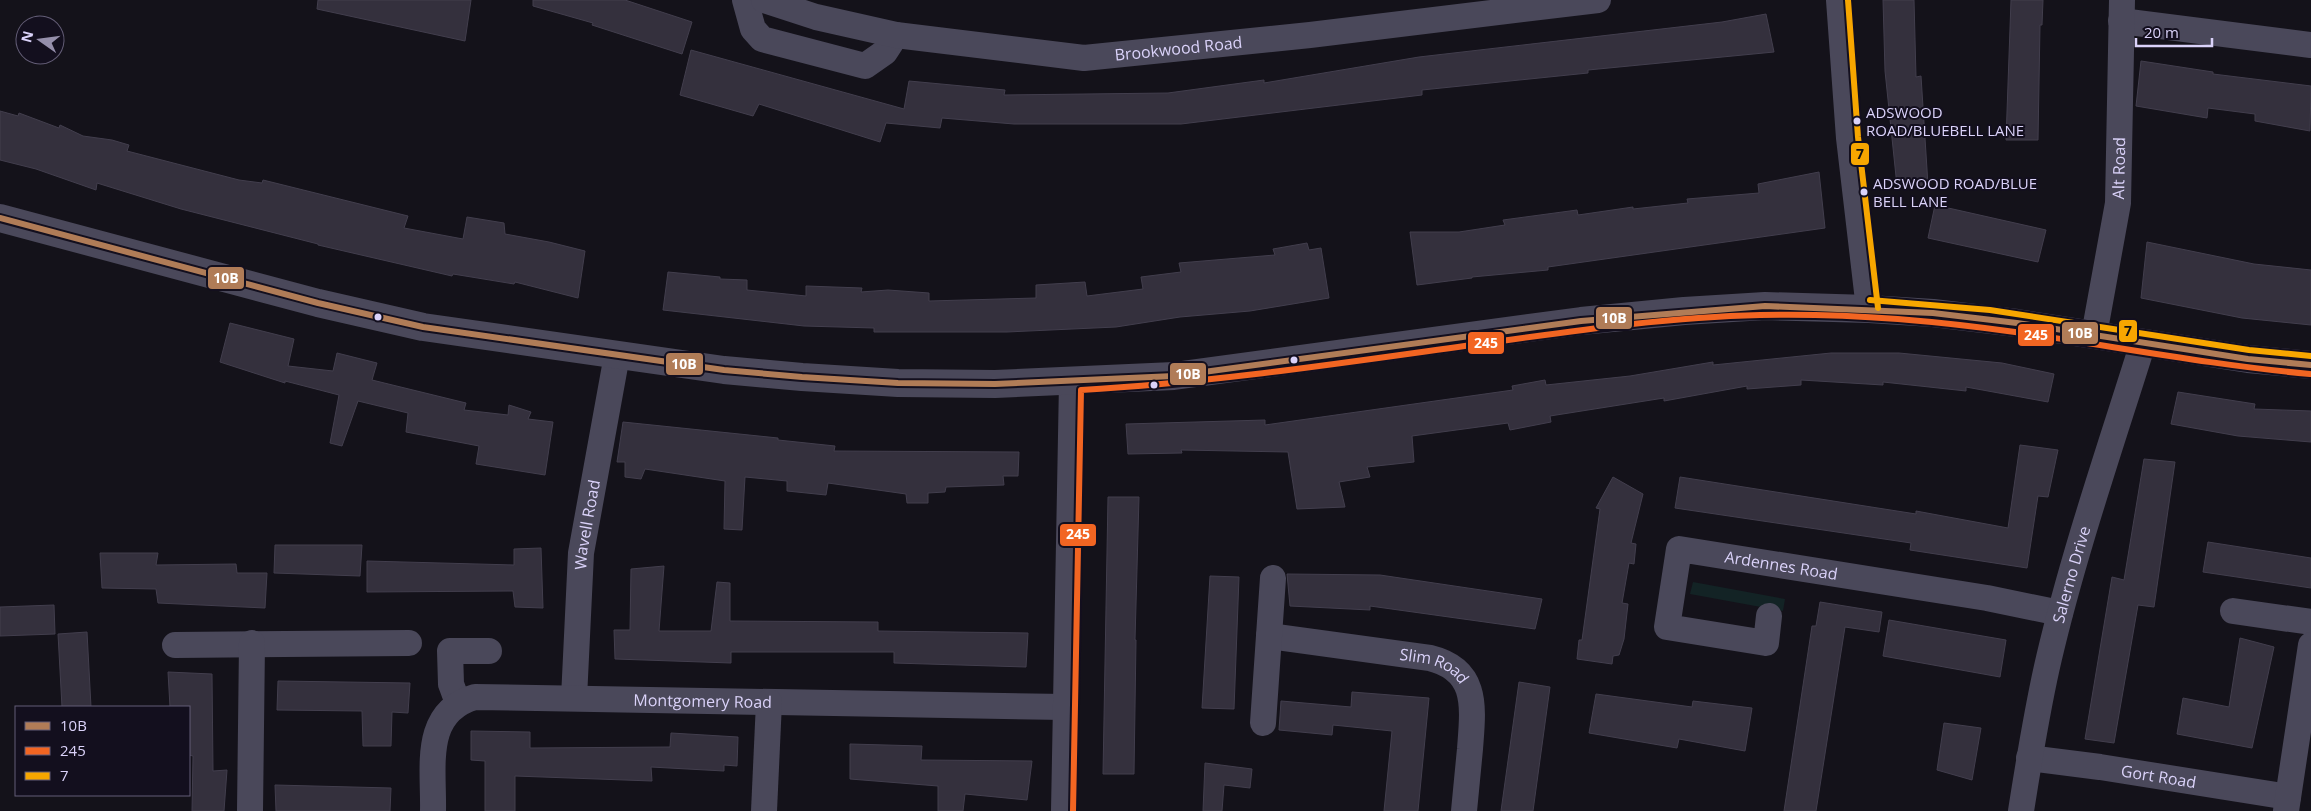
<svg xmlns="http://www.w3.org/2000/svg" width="2311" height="811" viewBox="0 0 2311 811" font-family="'Open Sans',sans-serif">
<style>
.green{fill:#132325}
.building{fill:#34303d;stroke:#423e4d}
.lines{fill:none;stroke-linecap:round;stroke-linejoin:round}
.minor{stroke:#4a485a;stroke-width:26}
.tertiary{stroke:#4a485a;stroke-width:28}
.bus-1-casing{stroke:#130f1e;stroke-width:10}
.bus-2-casing{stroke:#130f1e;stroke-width:10}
.bus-3-casing{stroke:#130f1e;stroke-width:10}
.bus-1{stroke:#b07c57;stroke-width:6}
.bus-2{stroke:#f26522;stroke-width:6}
.bus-3{stroke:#f7a600;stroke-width:6}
.bus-dot{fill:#dad2f9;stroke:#130f1e;stroke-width:2}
.labels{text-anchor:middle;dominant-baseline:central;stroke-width:4;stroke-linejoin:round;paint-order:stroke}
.bus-label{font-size:15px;fill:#dad2f9;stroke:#130f1e;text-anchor:start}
.street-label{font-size:16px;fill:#dad2f9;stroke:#130f1e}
.line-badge{stroke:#130f1e;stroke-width:2}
.badge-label{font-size:14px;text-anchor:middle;font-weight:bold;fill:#fff}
.pale-badge-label{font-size:14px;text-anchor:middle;font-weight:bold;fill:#111}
</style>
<rect width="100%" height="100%" fill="#14121a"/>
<!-- green -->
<polygon class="green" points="1693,582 1785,599 1783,611 1690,594"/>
<!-- building -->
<g class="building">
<polygon points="318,0 471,0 465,41 317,9"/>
<polygon points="533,0 625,0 692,22 682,54 592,25 593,23 533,6"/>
<polygon points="1883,0 1914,0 1916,77 1921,76 1928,185 1897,186 1885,71"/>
<polygon points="2011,0 2043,0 2042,25 2040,25 2038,140 2006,140"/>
<polygon points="1766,14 1774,52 1588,70 1588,73 1422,90 1422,95 1181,124 1014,124 942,118 940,128 886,123 880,142 759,104 753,116 680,95 691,50 904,109 909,81 1005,90 1004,95 1168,93 1264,80 1264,83 1419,57 1722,22"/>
<polygon points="2141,61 2213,72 2213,74 2311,86 2310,131 2255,121 2255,114 2208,108 2207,118 2136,106"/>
<polygon points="0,111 18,116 19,113 59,128 60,125 83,136 112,140 129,145 127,151 239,180 262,183 263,180 408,216 404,228 463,239 467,217 504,223 505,234 549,242 585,251 578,298 515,282 514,284 453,274 452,276 318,245 318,244 181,209 97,183 96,190 36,169 0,160"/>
<polygon points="1819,172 1825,228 1548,267 1548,270 1472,277 1472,278 1417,285 1410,232 1459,232 1505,225 1503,220 1577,210 1578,215 1633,207 1633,209 1688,203 1687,199 1759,193 1758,184"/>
<polygon points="1935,205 2046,230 2038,262 1928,238"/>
<polygon points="2147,242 2254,264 2311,270 2311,325 2242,318 2141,298"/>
<polygon points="1307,243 1309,250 1321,248 1329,298 1250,311 1180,317 1116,327 1007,332 874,332 874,328 804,326 663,310 668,272 720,277 720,279 747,280 747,290 806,296 806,286 862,288 861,292 888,290 929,293 929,301 1036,298 1036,285 1085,282 1087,296 1143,289 1141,277 1181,272 1179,263 1275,255 1273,249"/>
<polygon points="230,323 294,339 288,366 333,371 337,353 377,363 372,380 466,403 464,410 508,415 509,405 531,412 528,419 553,422 545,475 476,464 479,446 406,432 408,413 358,401 342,446 330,443 339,395 285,381 285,383 220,362"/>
<polygon points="1831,353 1899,353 2002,363 2054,374 2048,402 1966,387 1966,391 1883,382 1883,385 1801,380 1801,385 1747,389 1747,386 1664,401 1664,398 1550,416 1551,422 1510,430 1508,423 1412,436 1414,462 1367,467 1370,477 1339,482 1345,507 1297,509 1288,452 1181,450 1182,453 1128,454 1126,424 1265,420 1265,425 1513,390 1512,386 1545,380 1546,385 1630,376 1713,362 1713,365"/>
<polygon points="2178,392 2255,404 2254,409 2311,411 2311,442 2238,436 2171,424"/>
<polygon points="623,422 778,438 778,440 835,446 834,451 1019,452 1018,476 1003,476 1004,485 946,487 945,492 928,493 928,503 907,503 906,494 828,483 826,495 787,491 787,481 745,477 742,530 724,529 725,481 645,469 641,479 625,477 625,462 617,462"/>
<polygon points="2020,445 2058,450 2048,497 2038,496 2027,568 1910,550 1911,543 1675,508 1680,477 1916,514 1916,511 2008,528"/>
<polygon points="2144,459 2175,462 2154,607 2138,605 2114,743 2085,739 2112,577 2124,580"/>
<polygon points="1613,477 1643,494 1631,543 1636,544 1634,564 1629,563 1622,603 1628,604 1624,639 1619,655 1613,656 1612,664 1577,659 1579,640 1582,640 1600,509 1596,508"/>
<polygon points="1108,497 1139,497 1135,640 1136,640 1134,774 1103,774"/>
<polygon points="2208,542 2311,558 2311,588 2203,572"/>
<polygon points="275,545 362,545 360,576 274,573"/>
<polygon points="541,548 543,608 515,607 513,591 367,592 367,561 514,565 514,549"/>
<polygon points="100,553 158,553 156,565 236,564 237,573 267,573 265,608 158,603 156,589 102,588"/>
<polygon points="664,566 659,631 711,631 717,582 730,583 730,621 878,622 878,631 1028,633 1026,667 894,663 894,652 731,652 731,663 615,659 614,630 630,630 631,569"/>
<polygon points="1287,574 1380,575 1542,599 1535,629 1370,606 1370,610 1290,606"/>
<polygon points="1210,576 1239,577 1234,709 1202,708"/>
<polygon points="1820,602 1882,612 1879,632 1845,627 1816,811 1784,811 1812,626 1816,626"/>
<polygon points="54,605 55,634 0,636 0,607"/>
<polygon points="1889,620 2006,640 2000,677 1883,656"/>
<polygon points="87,632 91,707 62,707 58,634"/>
<polygon points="2240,638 2274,647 2252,748 2177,734 2183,698 2229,707"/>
<polygon points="168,672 212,674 213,771 227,770 224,811 192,811 193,756 189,755 189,707 170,707"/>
<polygon points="278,681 410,683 408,713 392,712 391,746 363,746 362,711 277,710"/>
<polygon points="1519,682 1550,687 1533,811 1501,811"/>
<polygon points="1352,692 1429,698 1418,811 1384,811 1392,731 1333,725 1332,735 1279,730 1281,701 1351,707"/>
<polygon points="1596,694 1692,707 1693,701 1752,708 1745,751 1679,739 1677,748 1589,733"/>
<polygon points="1944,723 1981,728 1972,780 1937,770"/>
<polygon points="471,731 530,732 530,748 670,747 671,733 738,737 737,766 724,765 724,771 651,767 652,781 515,776 515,811 485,811 485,761 471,760"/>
<polygon points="850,744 922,746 921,760 1032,761 1027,800 965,794 963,811 938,811 938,786 850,779"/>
<polygon points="1205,763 1252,769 1250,788 1224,785 1222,811 1203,811"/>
<polygon points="275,785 391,788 390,811 276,811"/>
</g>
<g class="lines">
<!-- minor -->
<g class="minor">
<polyline points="745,0 753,29 762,39 865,66 885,52 896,35"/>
<path id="s1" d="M764,0L816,17L896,35L1084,58L1310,35L1598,0"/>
<polyline points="1839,0 1849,138 1869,309"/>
<polyline points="2121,21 2311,45"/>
<path id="s2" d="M2094,335L2118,203L2122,0"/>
<polyline points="2233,611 2311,622"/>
<path id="s3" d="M1769,616L1766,643L1667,627L1679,549L1987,598L2060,613"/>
<path id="s4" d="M1269,636L1430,658C1479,670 1473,708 1470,749C1468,770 1466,790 1464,811"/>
<polyline points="175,645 409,643"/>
<path id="s5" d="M574,698L581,553L617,355"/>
<polyline points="458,703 451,684 450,651 489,651"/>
<polyline points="1263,723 1273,578"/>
<path id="s6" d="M2029,758L2100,767L2288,797"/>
<polyline points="250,811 252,643"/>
<path id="s7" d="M433,811C434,767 422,712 475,697L1065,707"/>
<polyline points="764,811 769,702"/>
<polyline points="1064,811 1072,382"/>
<path id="s8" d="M2021,811C2029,760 2037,709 2049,658C2074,552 2110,448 2143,343"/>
<polyline points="2286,811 2311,645"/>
</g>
<!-- tertiary -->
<polyline class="tertiary" points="0,218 318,303 423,327 724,370 802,377 898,383 995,384 1174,376 1581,321 1684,311 1765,306 1869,309 1933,313 2017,323 2248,359 2311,365"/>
<defs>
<polyline id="bus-1" points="0,218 318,303 423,327 724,370 802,377 898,383 995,384 1174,376 1581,321 1765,306 1933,313 2017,323 2248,359 2311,365"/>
<path id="bus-2" d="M1073,811L1081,390C1222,382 1361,360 1501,341C1587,329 1673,317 1760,315C1845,313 1931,320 2015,332C2113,346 2211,365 2310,374"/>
<g id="bus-3">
<polyline points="1848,0 1858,137 1878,308"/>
<polyline points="1870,300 1990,310 2249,350 2311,356"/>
</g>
</defs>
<!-- bus-1 casing -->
<use href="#bus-1" class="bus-1-casing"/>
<!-- bus-2 casing -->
<use href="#bus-2" class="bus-2-casing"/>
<!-- bus-3 casing -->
<use href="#bus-3" class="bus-3-casing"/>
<!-- bus-1 -->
<use href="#bus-1" class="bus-1"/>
<!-- bus-2 -->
<use href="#bus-2" class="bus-2"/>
<!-- bus-3 -->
<use href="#bus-3" class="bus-3"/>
</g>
<!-- markers -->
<g class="bus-dot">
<circle cx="1857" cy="121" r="4.5"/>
<circle cx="1864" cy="192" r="4.5"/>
<circle cx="378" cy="317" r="4.5"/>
<circle cx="1294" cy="360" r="4.5"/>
<circle cx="1154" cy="385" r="4.5"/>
</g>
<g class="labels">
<!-- bus labels -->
<g class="bus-label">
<text x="1866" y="112">ADSWOOD<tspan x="1866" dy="18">ROAD/BLUEBELL LANE</tspan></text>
<text x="1873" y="183">ADSWOOD ROAD/BLUE<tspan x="1873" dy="18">BELL LANE</tspan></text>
</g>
<!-- street labels -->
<g class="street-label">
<text stroke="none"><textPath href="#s1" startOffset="421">Brookwood Road</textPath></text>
<text stroke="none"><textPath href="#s2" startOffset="169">Alt Road</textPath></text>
<text stroke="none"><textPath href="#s5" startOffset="174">Wavell Road</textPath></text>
<text stroke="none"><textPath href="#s3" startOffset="310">Ardennes Road</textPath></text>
<text stroke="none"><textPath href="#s8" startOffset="242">Salerno Drive</textPath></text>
<text stroke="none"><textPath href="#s4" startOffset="169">Slim Road</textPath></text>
<text stroke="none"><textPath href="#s7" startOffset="361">Montgomery Road</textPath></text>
<text stroke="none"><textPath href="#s6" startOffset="131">Gort Road</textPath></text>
</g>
</g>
<g class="line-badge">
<rect x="1850" y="142" width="20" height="24" rx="5" fill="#f7a600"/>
<rect x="207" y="266" width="38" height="24" rx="5" fill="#b07c57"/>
<rect x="1595" y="306" width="38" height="24" rx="5" fill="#b07c57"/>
<rect x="2118" y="319" width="20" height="24" rx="5" fill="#f7a600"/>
<rect x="2061" y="321" width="38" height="24" rx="5" fill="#b07c57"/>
<rect x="2017" y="323" width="38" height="24" rx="5" fill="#f26522"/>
<rect x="1467" y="331" width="38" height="24" rx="5" fill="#f26522"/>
<rect x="665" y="352" width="39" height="24" rx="5" fill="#b07c57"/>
<rect x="1169" y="362" width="38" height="24" rx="5" fill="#b07c57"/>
<rect x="1059" y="523" width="38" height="24" rx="5" fill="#f26522"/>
</g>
<g class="badge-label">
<text x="226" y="283">10B</text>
<text x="1614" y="323">10B</text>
<text x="2080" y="338">10B</text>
<text x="2036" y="340">245</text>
<text x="1486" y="348">245</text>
<text x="684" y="369">10B</text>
<text x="1188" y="379">10B</text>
<text x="1078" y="539">245</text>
</g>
<g class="pale-badge-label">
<text x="1860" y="159">7</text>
<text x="2128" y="336">7</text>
</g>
<!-- legend -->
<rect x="15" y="706" width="175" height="90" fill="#130f1e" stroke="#635d76"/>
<rect x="25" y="722" width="25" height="8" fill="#b07c57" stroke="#635d76"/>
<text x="60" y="731" font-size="15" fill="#dad2f9">10B</text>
<rect x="25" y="747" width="25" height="8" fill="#f26522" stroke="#635d76"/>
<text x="60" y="756" font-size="15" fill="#dad2f9">245</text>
<rect x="25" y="772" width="25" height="8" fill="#f7a600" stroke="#635d76"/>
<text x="60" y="781" font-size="15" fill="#dad2f9">7</text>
<!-- north arrow -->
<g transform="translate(40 40) rotate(284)"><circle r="24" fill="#130f1e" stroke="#635d76"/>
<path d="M0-4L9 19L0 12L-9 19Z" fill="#958fab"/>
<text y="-8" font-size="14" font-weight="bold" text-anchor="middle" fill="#dad2f9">N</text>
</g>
<!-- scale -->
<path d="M2136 38v8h76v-8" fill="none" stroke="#dad2f9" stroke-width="2.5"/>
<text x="2144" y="38" font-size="15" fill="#dad2f9" stroke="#130f1e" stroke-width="4" paint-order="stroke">20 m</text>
</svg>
